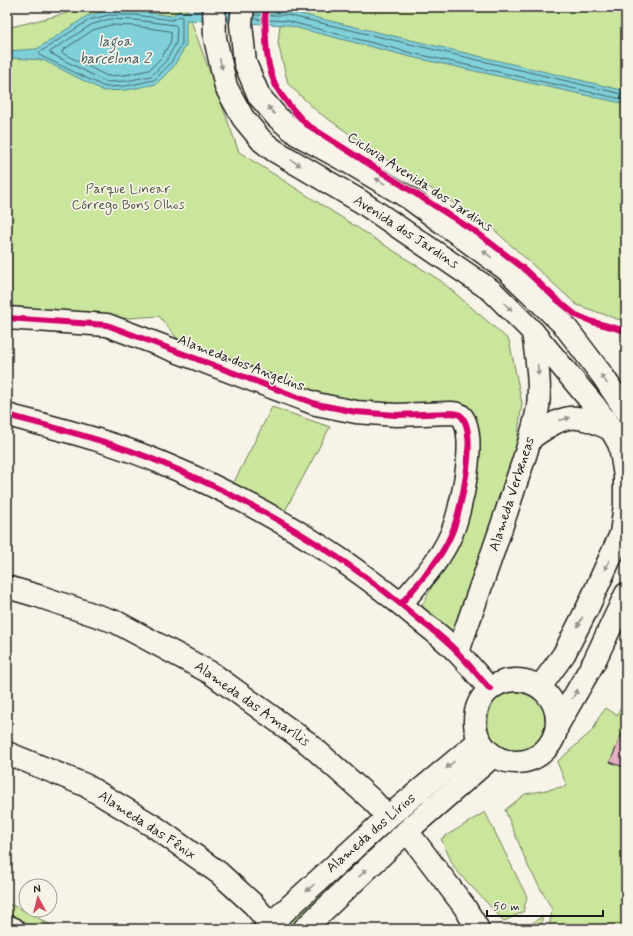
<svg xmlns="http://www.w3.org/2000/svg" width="633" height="936" viewBox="0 0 633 936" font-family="Mynerve,sans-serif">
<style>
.green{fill:#cae59c;stroke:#73805c}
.water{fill:#7fd0d9;stroke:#57888d}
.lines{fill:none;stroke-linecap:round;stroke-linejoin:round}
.shore{stroke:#446468;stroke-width:1}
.building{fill:#e6afc5;stroke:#1c1c1c}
.minor-casing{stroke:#1c1c1c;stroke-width:25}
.major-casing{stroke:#1c1c1c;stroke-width:25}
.minor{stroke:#f7f3e8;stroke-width:22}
.major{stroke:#f7f3e8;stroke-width:22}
.cycleway-casing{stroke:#f7f3e8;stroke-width:8}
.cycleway{stroke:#d6006c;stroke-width:6}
.oneway{fill:#94928c}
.labels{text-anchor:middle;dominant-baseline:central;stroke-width:3.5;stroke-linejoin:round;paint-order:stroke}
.street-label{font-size:14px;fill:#1c1c1c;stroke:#f7f3e8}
.park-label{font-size:14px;fill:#505842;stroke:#f7f3e8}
.water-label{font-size:15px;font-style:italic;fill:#3f5b5e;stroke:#f7f3e8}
</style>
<rect width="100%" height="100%" fill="#f7f3e8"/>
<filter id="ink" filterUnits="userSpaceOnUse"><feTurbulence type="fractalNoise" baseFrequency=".025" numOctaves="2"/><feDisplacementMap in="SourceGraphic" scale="8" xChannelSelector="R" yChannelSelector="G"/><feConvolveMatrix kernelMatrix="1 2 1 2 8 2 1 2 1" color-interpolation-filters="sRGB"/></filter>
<g filter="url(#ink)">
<!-- green -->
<g class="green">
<polygon points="92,7 186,7 239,152 441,281 509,340 522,403 515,456 456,642 422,606 462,526 472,414 363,409 284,385 283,380 248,371 183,346 159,316 7,326 7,28"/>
<polygon points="282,7 626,7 626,322 577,305 491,227 397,167 318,112 288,84 278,43"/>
<polygon points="272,407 330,427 279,522 232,486"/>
<path d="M517,692C526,694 534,697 541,704C554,719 545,745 527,750C518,753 504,749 496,746L297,929H277L489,735C486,720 489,708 498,695Z"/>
<polygon points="626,695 626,929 549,929 552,909 529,868 505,810 525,794 567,786 557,762 593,730 599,717 606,708 617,715"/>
<polygon points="485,812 527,897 523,912 504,921 455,869 441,839"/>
<polygon points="7,903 30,913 57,929 22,929 7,922"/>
<polygon points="542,916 542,929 525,929"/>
</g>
<!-- water -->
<polygon class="water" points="109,10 135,11 172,16 179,11 288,11 626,91 626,104 411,57 286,25 186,20 186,45 174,66 156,84 127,90 104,91 43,60 12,58 7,60 7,51 37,49 87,16"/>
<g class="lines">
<!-- shore -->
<g class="shore">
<polygon points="109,15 135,15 172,20 180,16 182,17 182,44 170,64 154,80 126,86 105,87 39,55 40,52 89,20"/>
<polyline points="254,15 287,15 626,95"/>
<polygon points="110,19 135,20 175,25 177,27 176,43 166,61 151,76 126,81 106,82 50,53 51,51 91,25"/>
<polyline points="254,19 287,21 412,53 626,100"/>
<polygon points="111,25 135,26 169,31 171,32 171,41 162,57 149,70 125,75 107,76 62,53 63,50 93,30"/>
</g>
</g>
<!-- building -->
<polygon class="building" points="626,724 626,768 610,762"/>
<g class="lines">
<defs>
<g id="minor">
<path d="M7,318L107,325L316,404L356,412L396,415L451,413C454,413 458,414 460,415C480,430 460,517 450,537C439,562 418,583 401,604"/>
<path d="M7,415C59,429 113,442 162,463C255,502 345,556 421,621C434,631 447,641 458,653C469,664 479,677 490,689"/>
<path d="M531,438C566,414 573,411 612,430"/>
<polyline points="7,587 38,596 116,622 211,673 308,743 372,800 388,817"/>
<path d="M458,652C476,599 496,545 513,492C522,464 533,436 538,407C541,382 536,356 533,332"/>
<circle cx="516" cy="721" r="41"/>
<polyline points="540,687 564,654 588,607 621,534 625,504 625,476 620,446"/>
<polyline points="557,726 594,662 626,594"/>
<polyline points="7,753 85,785 155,827 219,873 254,905 270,924"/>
<polyline points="407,831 464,906 478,929"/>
<polyline points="7,926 14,929"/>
<polyline points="265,929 388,817 480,740"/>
<polyline points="304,929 407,831 493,756"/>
</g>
<g id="major">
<polyline points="214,7 215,38 226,87 243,118 262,141 275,151 360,201 492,291 533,332 594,405 608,424 626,456"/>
<polyline points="243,7 241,24 245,63 259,96 277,117 297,134 352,164 409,198 507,270 564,325 602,375 626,411"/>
</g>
</defs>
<!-- minor casing -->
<use href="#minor" class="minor-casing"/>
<!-- major casing -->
<use href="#major" class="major-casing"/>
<!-- minor -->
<use href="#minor" class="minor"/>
<!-- major -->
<use href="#major" class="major"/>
<defs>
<g id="cycleway">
<path d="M265,7C266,35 264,63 277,88C285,102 296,113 306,124L479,234L523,268L556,299L576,315L593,322L626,331"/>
<path d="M7,318L107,325L316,404L356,412L396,415L451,413C454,413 458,414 460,415C480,430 460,517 450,537C439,562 418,583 401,604"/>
<path d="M7,415C59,429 113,442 162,463C255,502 345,556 421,621C434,631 447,641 458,653C469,664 479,677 490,689"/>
</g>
</defs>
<!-- cycleway casing -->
<use href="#cycleway" class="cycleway-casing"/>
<!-- cycleway -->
<use href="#cycleway" class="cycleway"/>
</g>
<!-- one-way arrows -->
<defs><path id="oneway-solid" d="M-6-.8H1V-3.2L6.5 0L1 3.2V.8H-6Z"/></defs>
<g class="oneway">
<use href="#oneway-solid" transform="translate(221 64) rotate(77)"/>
<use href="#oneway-solid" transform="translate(271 110) rotate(-131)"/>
<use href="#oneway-solid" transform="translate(296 163) rotate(31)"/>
<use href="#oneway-solid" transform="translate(380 181) rotate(-149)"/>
<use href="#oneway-solid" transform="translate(487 254) rotate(-144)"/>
<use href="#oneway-solid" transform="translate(508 307) rotate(45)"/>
<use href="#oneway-solid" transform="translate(538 370) rotate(86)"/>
<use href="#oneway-solid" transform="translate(604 379) rotate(-125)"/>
<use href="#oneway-solid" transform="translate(565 419) rotate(-15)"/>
<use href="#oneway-solid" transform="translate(607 565) rotate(115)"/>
<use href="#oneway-solid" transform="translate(580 622) rotate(117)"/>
<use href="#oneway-solid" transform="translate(575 694) rotate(-60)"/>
<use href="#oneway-solid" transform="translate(450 765) rotate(140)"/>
<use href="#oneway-solid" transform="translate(363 873) rotate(-43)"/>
<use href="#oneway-solid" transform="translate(310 888) rotate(138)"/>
</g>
</g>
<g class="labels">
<!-- street labels -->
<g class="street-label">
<text transform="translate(420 182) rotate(33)">Ciclovia Avenida dos Jardins</text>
<text transform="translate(406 232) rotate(33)">Avenida dos Jardins</text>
<text transform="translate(241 363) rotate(21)">Alameda dos Angelins</text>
<text transform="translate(512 494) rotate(-72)">Alameda Verbeneas</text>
<text transform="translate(252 704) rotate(35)">Alameda das Amarílis</text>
<text transform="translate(147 825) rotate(33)">Alameda das Fênix</text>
<text transform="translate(371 833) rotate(-41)">Alameda dos Lírios</text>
</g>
<!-- park labels -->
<g class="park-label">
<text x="128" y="189">Parque Linear<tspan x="128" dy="16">Córrego Bons Olhos</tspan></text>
</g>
<!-- water labels -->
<g class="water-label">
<text x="115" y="42">lagoa<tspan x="115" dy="17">barcelona 2</tspan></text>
</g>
</g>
<!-- margin -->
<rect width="633" height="936" fill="none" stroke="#f7f3e8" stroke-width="24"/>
<rect x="12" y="12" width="609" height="912" fill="none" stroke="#1c1c1c" stroke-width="1.5" filter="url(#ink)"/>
<!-- north arrow -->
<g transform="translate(38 898) rotate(353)"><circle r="19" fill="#f7f3e8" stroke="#9f9d96"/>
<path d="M0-3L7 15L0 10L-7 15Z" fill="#d1495b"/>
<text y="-6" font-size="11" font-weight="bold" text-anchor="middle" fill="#1c1c1c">N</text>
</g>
<!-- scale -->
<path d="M487 910v6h116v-6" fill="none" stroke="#1c1c1c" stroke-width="2"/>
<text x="493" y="910" font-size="12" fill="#1c1c1c" stroke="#f7f3e8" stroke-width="3" paint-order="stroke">50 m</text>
</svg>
